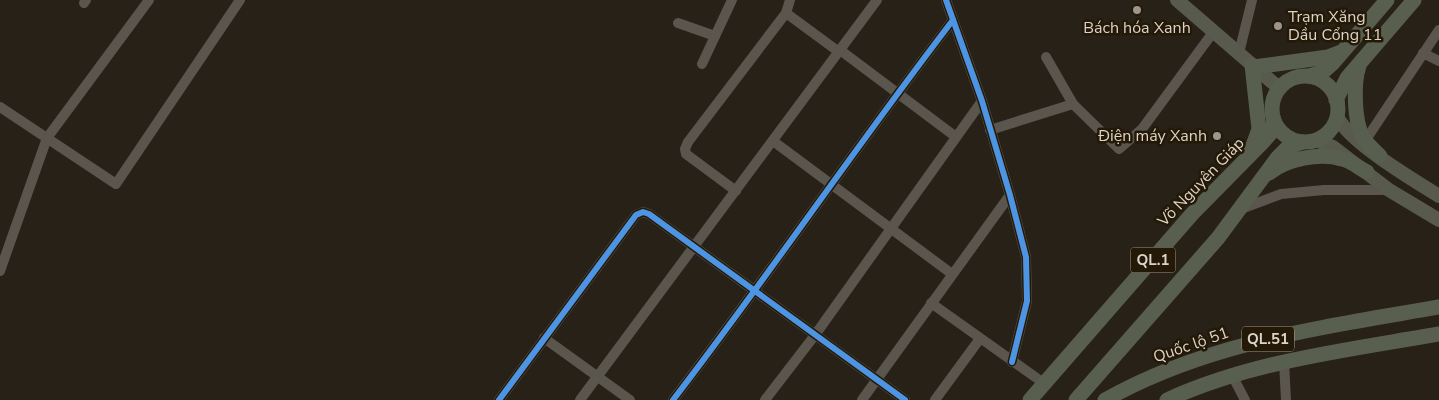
<svg xmlns="http://www.w3.org/2000/svg" width="1439" height="400" viewBox="0 0 1439 400" font-family="'Nunito Sans',sans-serif">
<style>
.lines{fill:none;stroke-linecap:round;stroke-linejoin:round}
.minor{stroke:#5a554d;stroke-width:10}
.major{stroke:#575a4d;stroke-width:14}
.highway{stroke:#595f4f;stroke-width:15}
.cycleway-casing{stroke:#241907;stroke-width:9}
.cycleway{stroke:#4d94e3;stroke-width:6}
.poi-dot{fill:#9d958a;stroke:#241907;stroke-width:2}
.labels{text-anchor:middle;dominant-baseline:central;stroke-width:5;stroke-linejoin:round;paint-order:stroke}
.shield{fill:#241907;stroke:#a59b8e;stroke-width:1}
.shield-label{font-size:15px;font-weight:bold;fill:#dcd3c8}
.poi-label{font-size:16px;fill:#dcd3c8;stroke:#241907;text-anchor:start}
.street-label{font-size:16px;fill:#dcd3c8;stroke:#241907}
</style>
<rect width="100%" height="100%" fill="#272117"/>
<g class="lines">
<!-- minor -->
<g class="minor">
<polyline points="946,0 982,101 1010,195 1026,257 1027,301 1012,362"/>
<polyline points="84,3 86,0"/>
<polyline points="786,13 790,0"/>
<polyline points="678,23 715,36"/>
<polyline points="840,50 956,137"/>
<polyline points="1239,53 1252,0"/>
<polyline points="1423,53 1439,61"/>
<polyline points="1046,57 1073,104"/>
<polyline points="702,64 732,0"/>
<polyline points="0,107 116,184 240,0"/>
<polyline points="990,130 1073,104 1119,149 1142,129 1214,31"/>
<polyline points="773,141 952,274"/>
<polyline points="1365,141 1439,30"/>
<polyline points="736,191 686,154 685,149 688,142 786,13 839,52"/>
<polyline points="1241,209 1281,194 1324,190 1389,190"/>
<polyline points="0,271 47,138 149,0"/>
<polyline points="931,303 1045,384"/>
<polyline points="544,338 630,400"/>
<polyline points="1284,362 1286,400"/>
<polyline points="1233,377 1245,400"/>
<polyline points="499,400 636,215 643,212 649,214 905,400"/>
<polyline points="580,400 877,0"/>
<path d="M673,400C769,275 857,145 953,20"/>
<polyline points="765,400 815,335 982,101"/>
<polyline points="862,400 1010,195"/>
<polyline points="935,400 979,340"/>
</g>
<!-- major -->
<g class="major">
<polyline points="1177,0 1279,88"/>
<path d="M1337,117C1352,144 1412,179 1439,196"/>
<polyline points="1316,140 1333,147 1389,190 1439,220"/>
</g>
<!-- highway -->
<g class="highway">
<path d="M1359,66C1353,83 1354,124 1364,139C1368,145 1375,151 1380,156"/>
<polyline points="1254,67 1328,57 1341,52"/>
<polyline points="1309,76 1323,72 1332,64 1387,0"/>
<circle cx="1305" cy="109" r="33"/>
<polyline points="1336,100 1347,78 1414,0"/>
<polyline points="1251,151 1259,129 1252,65"/>
<path d="M1269,173C1287,159 1319,152 1342,159C1351,161 1359,168 1367,172"/>
<polyline points="1030,400 1192,214 1262,143 1270,134 1274,121"/>
<polyline points="1076,400 1218,238 1278,157 1287,148 1302,142"/>
<path d="M1105,400C1207,342 1325,327 1439,307"/>
<path d="M1167,400C1252,361 1348,350 1439,334"/>
</g>
<defs>
<g id="cycleway">
<polyline points="946,0 982,101 1010,195 1026,257 1027,301 1012,362"/>
<polyline points="499,400 636,215 643,212 649,214 905,400"/>
<path d="M673,400C769,275 857,145 953,20"/>
</g>
</defs>
<!-- cycleway casing -->
<use href="#cycleway" class="cycleway-casing"/>
<!-- cycleway -->
<use href="#cycleway" class="cycleway"/>
</g>
<!-- markers -->
<g class="poi-dot">
<circle cx="1137" cy="10" r="5"/>
<circle cx="1278" cy="26" r="5"/>
<circle cx="1217" cy="136" r="5"/>
</g>
<g class="labels">
<!-- shield labels -->
<g class="shield">
<rect x="1130.5" y="247.5" width="45" height="25" rx="4"/>
<rect x="1242" y="326.5" width="52" height="25" rx="4"/>
</g>
<g class="shield-label">
<text x="1153" y="260">QL.1</text>
<text x="1268" y="339">QL.51</text>
</g>
<!-- poi labels -->
<g class="poi-label">
<text x="1288" y="17">Trạm Xăng<tspan x="1288" dy="18">Dầu Cổng 11</tspan></text>
<text x="1137" y="28" text-anchor="middle">Bách hóa Xanh</text>
<text x="1207" y="136" text-anchor="end">Điện máy Xanh</text>
</g>
<!-- street labels -->
<g class="street-label">
<text transform="translate(1201 182) rotate(-46)">Võ Nguyên Giáp</text>
<text transform="translate(1191 345) rotate(-19)">Quốc lộ 51</text>
</g>
</g>
</svg>
